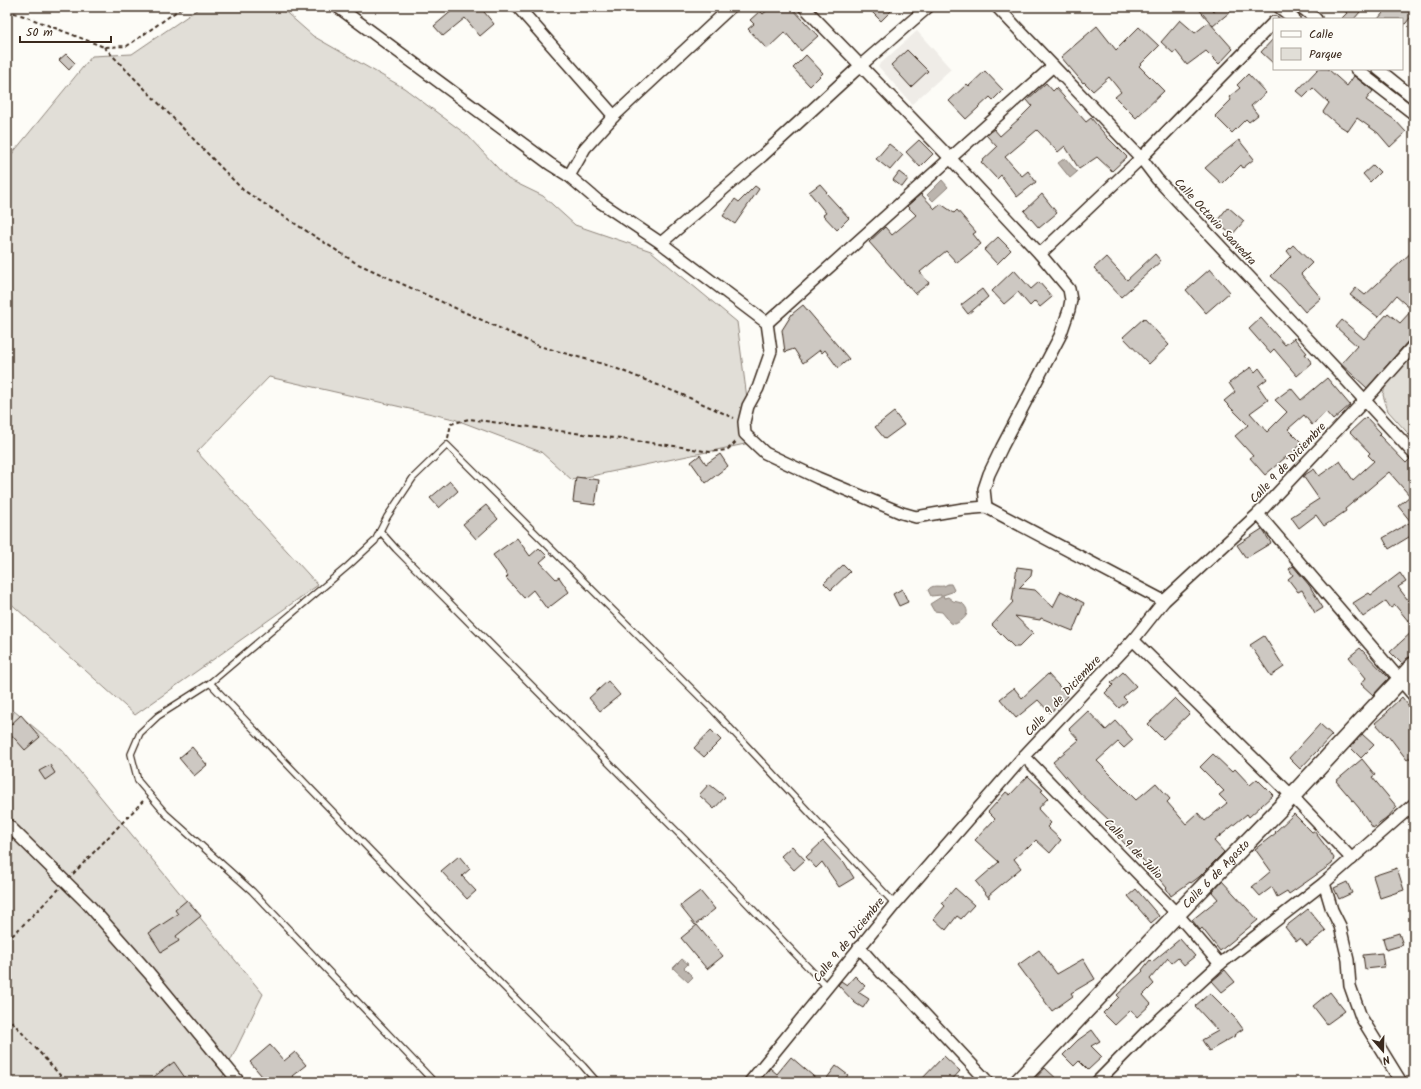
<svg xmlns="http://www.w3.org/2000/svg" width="1421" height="1089" viewBox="0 0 1421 1089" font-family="Kalam,sans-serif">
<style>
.built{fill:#efece7}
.green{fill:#e1ded7;stroke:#8e847a}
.water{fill:#bbb4ad;stroke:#887d74}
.building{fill:#cdc8c2;stroke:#3b2a1e}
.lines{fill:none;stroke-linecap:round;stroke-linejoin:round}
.lane-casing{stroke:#3b2a1e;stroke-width:8}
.street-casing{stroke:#3b2a1e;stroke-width:14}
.secondary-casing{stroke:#3b2a1e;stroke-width:19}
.path{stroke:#3b2a1e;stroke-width:2;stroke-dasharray:4 3;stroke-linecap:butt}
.lane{stroke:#fdfcf7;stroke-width:5.5}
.street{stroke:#fdfcf7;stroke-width:11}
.secondary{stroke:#fdfcf7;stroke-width:16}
.labels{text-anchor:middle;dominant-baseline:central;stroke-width:3.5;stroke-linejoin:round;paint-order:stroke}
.street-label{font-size:12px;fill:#3b2a1e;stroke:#fdfcf7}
</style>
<rect width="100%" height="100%" fill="#fdfcf7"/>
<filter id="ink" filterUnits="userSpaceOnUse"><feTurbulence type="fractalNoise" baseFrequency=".025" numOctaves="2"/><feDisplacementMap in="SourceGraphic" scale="8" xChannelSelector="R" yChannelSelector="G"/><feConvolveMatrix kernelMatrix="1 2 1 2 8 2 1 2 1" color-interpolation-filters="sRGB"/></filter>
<g filter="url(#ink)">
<!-- built -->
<polygon class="built" points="917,31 951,69 912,104 878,66"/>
<!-- green -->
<g class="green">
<polygon points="201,7 280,7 313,36 404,88 467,135 508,179 543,196 575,225 651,251 737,322 748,406 750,443 572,480 541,452 454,419 269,377 197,452 318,585 135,715 7,600 7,160 92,56 132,54"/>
<polygon points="1414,353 1414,440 1388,411 1383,395 1385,386"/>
<polygon points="14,711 62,750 263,994 220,1082 7,1082 7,733"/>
</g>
<!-- water -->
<g class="water">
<polygon points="1065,158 1077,172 1070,178 1058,163"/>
<polygon points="942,180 948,187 933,201 927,195"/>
<path d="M948,584H951L954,590L952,592L943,595L944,598L948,597L953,601L962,603C972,612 966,619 955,624L951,623L942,612L934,611L930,604L941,597V595L931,596L928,590C933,584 937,587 944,586Z"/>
<polygon points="682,959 688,964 684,968 693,977 688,982 673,968"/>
</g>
<!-- building -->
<g class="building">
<polygon points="461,7 480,7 494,24 480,36 465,18 443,36 434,26 454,9 456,11"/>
<polygon points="771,7 791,7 818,36 801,51 785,32 767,49 748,29 754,24 750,20 760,11 763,14"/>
<polygon points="867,7 895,7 881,21"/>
<polygon points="1197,7 1209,7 1214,12 1220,7 1236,7 1213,26"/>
<polygon points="1340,7 1355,7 1360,12 1354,19 1341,19 1347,13"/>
<polygon points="1388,7 1414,7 1414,13 1402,28 1402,19 1378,19"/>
<polygon points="1180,20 1195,33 1209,22 1233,49 1219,64 1206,51 1187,65 1176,51 1173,53 1161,42"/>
<polygon points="1097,26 1116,50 1139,27 1159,46 1139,66 1164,91 1136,118 1115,97 1121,92 1109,77 1093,91 1084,82 1083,83 1061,57"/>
<polygon points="1274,38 1274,64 1261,52"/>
<polygon points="907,50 928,71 911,87 891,65"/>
<polygon points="66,54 75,63 69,70 59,60"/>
<polygon points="806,55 823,73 810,86 793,68"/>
<polygon points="1318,69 1328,69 1347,86 1354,76 1373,91 1366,100 1395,120 1406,132 1390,147 1378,133 1357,118 1348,131 1337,124 1323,112 1329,103 1313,88 1304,97 1297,91"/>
<polygon points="985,71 1003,90 993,100 990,97 966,119 949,101 967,84 969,86"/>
<polygon points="1248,74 1266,93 1251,106 1258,115 1249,122 1246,119 1232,133 1215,116 1231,100 1229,97 1240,88 1237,85"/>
<polygon points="1046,83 1053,91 1056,88 1086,122 1091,118 1108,138 1127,157 1112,171 1097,157 1079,169 1065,146 1058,152 1037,130 1005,157 1022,176 1028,171 1036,182 1017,197 1001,175 997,179 981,162 997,147 986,135 994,129 1000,136 1020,118 1032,106 1027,100"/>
<polygon points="919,140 933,154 920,167 906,152"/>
<polygon points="1239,140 1254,159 1243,168 1241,165 1222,184 1205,168 1214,160"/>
<polygon points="889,144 903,155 890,170 876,159"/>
<polygon points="1373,165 1380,172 1370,182 1363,174"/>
<polygon points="899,172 908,179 902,187 893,180"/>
<polygon points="820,184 827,192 826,193 849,218 837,230 823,215 826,213 809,192"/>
<polygon points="755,186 759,189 735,224 723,216 735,199 739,202"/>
<polygon points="921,194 935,209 941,204 954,213 957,210 976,232 973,234 981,244 957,263 946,251 920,272 929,283 915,294 869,242 885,227 892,235 916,215 907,206"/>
<polygon points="1042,194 1057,213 1039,228 1024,211"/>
<polygon points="1228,207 1244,221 1232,235 1216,222"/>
<polygon points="998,237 1011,250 997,264 984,250"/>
<polygon points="1293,245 1312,263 1301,274 1321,298 1305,312 1285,289 1271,276 1291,256 1287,251"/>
<polygon points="1414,250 1414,336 1409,340 1367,388 1341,364 1357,346 1336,327 1342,320 1364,339 1388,313 1400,323 1412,310 1396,296 1378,317 1350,295 1356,288 1365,295"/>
<polygon points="1155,254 1161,261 1121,297 1094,268 1106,257 1127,280"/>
<polygon points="1210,269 1230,292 1206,313 1186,290"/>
<polygon points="1014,270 1031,289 1039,282 1052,297 1040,307 1035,301 1030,306 1018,292 1004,304 992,291"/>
<polygon points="982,289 988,297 968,314 961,305"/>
<polygon points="803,305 849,359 838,368 825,350 822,353 820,350 803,363 794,349 785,352 782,330 792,314"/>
<polygon points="1144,318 1169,345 1149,364 1123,337"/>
<polygon points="1261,318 1285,345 1294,338 1307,353 1305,354 1312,363 1297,376 1274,349 1270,353 1249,329"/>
<polygon points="1251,367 1255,372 1259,368 1267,379 1258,386 1268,400 1250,413 1267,432 1287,412 1275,400 1291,388 1301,400 1327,378 1350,405 1333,420 1326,412 1312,425 1304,415 1288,429 1302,443 1287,459 1286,457 1265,475 1250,458 1253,456 1235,436 1248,425 1224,401 1235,392 1229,383"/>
<polygon points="894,412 904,425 885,439 875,427"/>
<polygon points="1366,417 1381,433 1379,435 1406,463 1410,459 1414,461 1414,534 1389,549 1383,538 1411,522 1398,506 1410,496 1389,472 1345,509 1346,511 1324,526 1316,515 1299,528 1291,517 1319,499 1303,476 1314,469 1319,476 1340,461 1353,480 1374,461 1368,455 1370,453 1350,432"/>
<polygon points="720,454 728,466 706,483 691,462 700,455 706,464"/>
<polygon points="576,477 599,480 595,505 573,502"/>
<polygon points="450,481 458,491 439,508 430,498"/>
<polygon points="486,505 498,519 476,539 463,524"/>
<polygon points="1262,529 1271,543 1246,558 1237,545"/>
<polygon points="517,538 530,556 539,548 547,556 540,562 556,579 559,577 569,592 547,609 533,590 524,598 506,578 508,576 493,555"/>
<polygon points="843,565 850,572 831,590 824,583"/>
<polygon points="1293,566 1309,585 1323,608 1315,613 1302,590 1298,592 1288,579 1293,575 1289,569"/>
<polygon points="1017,567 1032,569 1031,576 1019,588 1035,590 1053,607 1061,591 1084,603 1073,631 1041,618 1040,620 1015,616 1033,633 1019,647 1014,647 992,625 1013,602 1012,601"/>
<polygon points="1400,573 1406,582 1398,587 1414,608 1414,628 1395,605 1391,608 1386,601 1363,617 1353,603 1369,593 1371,595"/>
<polygon points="902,589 908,602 899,606 893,594"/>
<polygon points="1414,630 1414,656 1407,658 1402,664 1390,652"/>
<polygon points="1264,636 1284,667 1271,676 1250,645"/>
<polygon points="1360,648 1389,678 1373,695 1361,684 1366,678 1349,657"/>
<polygon points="1123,672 1136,686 1123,697 1127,701 1119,708 1105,693 1113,685 1111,683"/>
<polygon points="1048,674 1068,696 1050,713 1038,700 1016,718 1000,699 1014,688 1022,698"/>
<polygon points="608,681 620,695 600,711 589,698"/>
<polygon points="1402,697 1414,713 1414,755 1407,760 1388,735 1387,736 1375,723 1388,712 1387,711"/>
<polygon points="1175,698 1190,713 1163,739 1148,724"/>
<polygon points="1088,711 1106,730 1116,721 1133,740 1124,748 1118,742 1097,761 1136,800 1156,783 1170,799 1167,802 1186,824 1198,813 1205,821 1227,803 1219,795 1224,791 1200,767 1213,754 1232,772 1235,769 1250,785 1257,779 1273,795 1249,817 1247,814 1214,841 1224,852 1199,877 1191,883 1190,882 1171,896 1166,888 1167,888 1136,852 1134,854 1107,824 1111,822 1076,789 1053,762 1079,740 1069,729"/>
<polygon points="21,715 40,737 25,750 7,730 7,728"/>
<polygon points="1320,724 1332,735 1300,769 1289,758"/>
<polygon points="711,730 721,740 704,757 694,748"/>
<polygon points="1362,734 1374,745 1361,758 1350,747"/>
<polygon points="192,747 207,765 194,776 179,758"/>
<polygon points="1362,759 1375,775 1372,777 1397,807 1386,819 1373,828 1359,808 1336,781"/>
<polygon points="50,765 55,773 45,780 39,771"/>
<polygon points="1028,776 1043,790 1041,791 1048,798 1038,809 1051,823 1047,827 1061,840 1050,853 1036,840 1028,848 1027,847 1014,859 1021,868 989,895 989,898 976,882 999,862 975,840 995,819 988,812 1006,792 1010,795"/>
<polygon points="709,784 725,797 714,809 699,795"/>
<polygon points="1294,814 1312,832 1314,831 1330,852 1334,858 1332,864 1289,894 1287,891 1277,897 1272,887 1260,896 1252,887 1271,871 1255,849 1276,833 1275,832"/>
<polygon points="823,841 843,863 844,862 854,878 839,887 822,862 816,868 806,857"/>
<polygon points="792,846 805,860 794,870 781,856"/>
<polygon points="459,856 470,869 462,876 476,891 467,899 441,871"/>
<polygon points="1397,868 1404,890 1380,898 1373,876"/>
<polygon points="1222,881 1258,920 1220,951 1202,928 1200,930 1192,920 1218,899 1212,892"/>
<polygon points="1347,882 1352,893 1339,899 1334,888"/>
<polygon points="955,888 974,905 961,919 957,916 946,930 934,919 945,906 942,903"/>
<polygon points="1136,889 1159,916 1151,923 1128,896"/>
<polygon points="700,891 715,909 695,925 680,906"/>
<polygon points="187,900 201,916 176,936 179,941 161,952 149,933 178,914 175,910"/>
<polygon points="1308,909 1326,931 1307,946 1300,938 1296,941 1285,927"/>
<polygon points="697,925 723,956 707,969 681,938"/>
<polygon points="1399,933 1403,945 1386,950 1383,938"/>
<polygon points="1180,939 1195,956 1184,965 1178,958 1172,963 1168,958 1150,979 1154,984 1143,995 1151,1004 1137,1017 1131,1010 1115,1025 1103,1013 1119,997 1117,995 1143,971 1142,970 1150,960 1152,962"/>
<polygon points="1039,950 1057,974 1083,959 1095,979 1071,993 1073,996 1052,1011 1018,965"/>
<polygon points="1382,953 1384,967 1365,969 1363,955"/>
<polygon points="1225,970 1235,982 1222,992 1212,981"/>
<polygon points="855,976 865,986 858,992 869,999 863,1008 855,1003 838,985 841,981 847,985"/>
<polygon points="1330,992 1345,1011 1327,1024 1313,1006"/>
<polygon points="1210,993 1235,1018 1243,1029 1234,1035 1235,1036 1209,1051 1202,1040 1218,1031 1195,1006"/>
<polygon points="1092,1030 1100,1041 1091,1046 1102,1057 1088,1070 1079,1061 1074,1066 1063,1055 1078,1040"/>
<polygon points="270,1045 284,1061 295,1052 306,1065 292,1076 296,1082 267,1082 250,1062"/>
<polygon points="944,1056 960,1071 950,1082 919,1082"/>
<polygon points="791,1057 820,1082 759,1082 770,1068 777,1074"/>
<polygon points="174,1062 188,1082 147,1082"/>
<polygon points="836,1066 848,1075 843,1082 824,1082"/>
<polygon points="1045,1068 1060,1082 1032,1082"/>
</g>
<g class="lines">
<defs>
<g id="lane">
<polyline points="380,531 396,549 720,875 827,987"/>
<path d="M210,683C332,812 456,940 583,1066L597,1082"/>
<polyline points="434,1082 252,891 166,814 138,781 131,754 140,733 158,716 210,683 348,566 375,541 387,517 413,478 447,445 714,711 895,904"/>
</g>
<g id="street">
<polyline points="338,7 550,164 569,176 597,200 661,243 767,323 771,351 758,388 748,406 744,422 745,434 765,453 818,478 902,513 916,517 963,509 986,507 1164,601"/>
<polyline points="518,7 614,116"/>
<polyline points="804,7 950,158 1040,254 1069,289 1071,300 1069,310 1060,336 1002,447 989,474 984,489 986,507"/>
<polyline points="997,7 1141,158 1157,179 1336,369 1414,454"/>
<polyline points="1279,7 1294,19"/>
<polyline points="1301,7 1316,19"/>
<polyline points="1356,69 1414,114"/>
<polyline points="1378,69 1414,98"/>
<polyline points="569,176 585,148 614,116 731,7"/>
<polyline points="661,243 762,156 860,66 928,7"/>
<polyline points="1040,254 1141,158 1274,22"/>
<polyline points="767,323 1053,66"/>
<polyline points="1258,514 1414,696"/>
<polyline points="1133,640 1292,796 1352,859"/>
<polyline points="1024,756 1177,914 1220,964"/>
<polyline points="7,824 87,903 149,973 239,1082"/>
<polyline points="1324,883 1332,910 1340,926 1348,960 1350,986 1361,1017 1401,1082"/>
<polyline points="859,947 882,973 902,990 988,1082"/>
<polyline points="750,1082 895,904 1024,756 1133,640 1164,601 1258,514 1365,400 1414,345"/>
<polyline points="1097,1082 1145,1033 1220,964 1324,883 1414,804"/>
</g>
<g id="secondary">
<path id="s1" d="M1018,1082L1177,914L1292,796L1414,665"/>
</g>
</defs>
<!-- lane casing -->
<use href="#lane" class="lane-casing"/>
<!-- street casing -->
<use href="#street" class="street-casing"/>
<!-- secondary casing -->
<use href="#secondary" class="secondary-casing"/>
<!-- path -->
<g class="path">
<polyline points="7,11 24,16 104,47 127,46 183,7"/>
<polyline points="104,47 243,190 356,263 539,346 610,366 683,395 734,418"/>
<polyline points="448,438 451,424 469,419 682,447 710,452 727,450 737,441"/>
<polyline points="73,874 143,801"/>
<polyline points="7,941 59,889"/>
<polyline points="7,1016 66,1082"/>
</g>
<!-- lane -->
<use href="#lane" class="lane"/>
<!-- street -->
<use href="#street" class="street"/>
<!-- secondary -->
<use href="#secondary" class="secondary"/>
</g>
</g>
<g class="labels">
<!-- street labels -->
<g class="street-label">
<text transform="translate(1215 222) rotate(47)">Calle Octavio Saavedra</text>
<text transform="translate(1288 463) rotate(-47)">Calle 9 de Diciembre</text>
<text transform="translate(1063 696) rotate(-47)">Calle 9 de Diciembre</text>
<text transform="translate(1133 849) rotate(46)">Calle 9 de Julio</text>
<text stroke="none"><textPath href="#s1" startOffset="287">Calle 6 de Agosto</textPath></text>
<text transform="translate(849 940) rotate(-51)">Calle 9 de Diciembre</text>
</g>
</g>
<!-- margin -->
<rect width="1421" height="1089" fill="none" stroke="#fdfcf7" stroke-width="24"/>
<rect x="12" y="12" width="1397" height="1065" fill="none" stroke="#3b2a1e" stroke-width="1.5" filter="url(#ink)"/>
<!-- legend -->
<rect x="1273" y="18" width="130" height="52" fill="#fdfcf7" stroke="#afa8a0"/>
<rect x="1281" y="31" width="20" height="6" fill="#fdfcf7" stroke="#afa8a0"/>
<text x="1309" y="38" font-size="12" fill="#3b2a1e">Calle</text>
<rect x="1281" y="48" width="20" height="12" fill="#e1ded7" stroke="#afa8a0"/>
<text x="1309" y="58" font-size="12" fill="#3b2a1e">Parque</text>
<!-- north arrow -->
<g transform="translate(1383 1051) rotate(160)" stroke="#fdfcf7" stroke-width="3" paint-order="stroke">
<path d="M0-3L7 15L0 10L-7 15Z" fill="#3b2a1e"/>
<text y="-6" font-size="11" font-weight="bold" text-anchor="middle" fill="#3b2a1e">N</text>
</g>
<!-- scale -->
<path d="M20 36v6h91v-6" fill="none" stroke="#3b2a1e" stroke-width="2"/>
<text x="26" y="36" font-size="12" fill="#3b2a1e" stroke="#fdfcf7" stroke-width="3" paint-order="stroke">50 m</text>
</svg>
